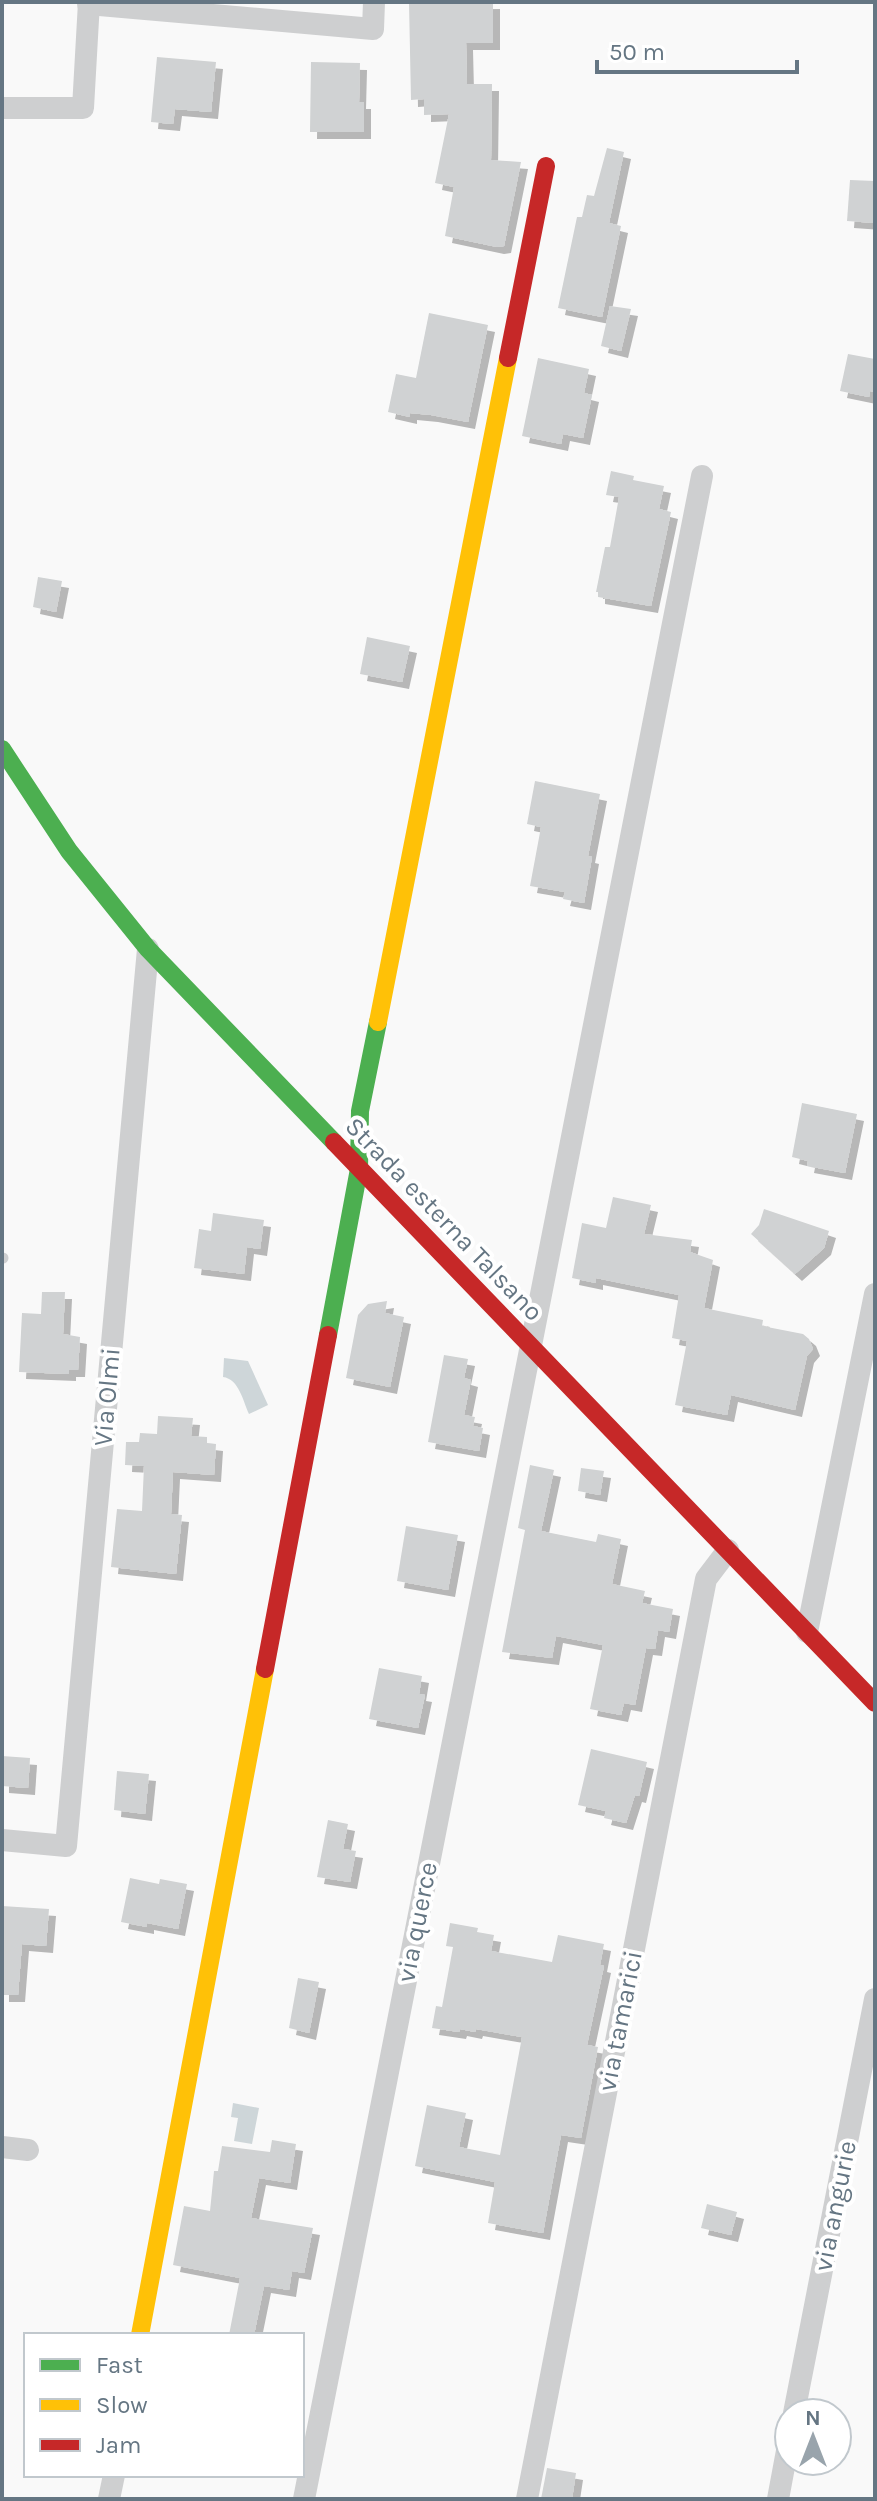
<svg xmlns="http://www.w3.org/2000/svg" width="877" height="2501" viewBox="0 0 877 2501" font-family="Karla,sans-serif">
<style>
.water{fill:#ced6d9}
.building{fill:#d0d2d3;filter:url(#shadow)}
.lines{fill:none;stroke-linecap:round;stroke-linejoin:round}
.lane{stroke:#cecfd0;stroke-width:11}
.street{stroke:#cecfd0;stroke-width:22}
.fast{stroke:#4caf50;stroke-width:18}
.slow{stroke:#ffc107;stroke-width:18}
.jam{stroke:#c62828;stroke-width:18}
.labels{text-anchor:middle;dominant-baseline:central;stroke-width:8;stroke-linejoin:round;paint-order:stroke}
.street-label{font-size:26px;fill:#657683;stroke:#fff}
</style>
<defs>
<filter id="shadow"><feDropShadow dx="7" dy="7" stdDeviation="0" flood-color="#0004"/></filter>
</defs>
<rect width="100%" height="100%" fill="#f9f9f9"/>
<!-- water -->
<g class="water">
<path d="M224,1358L248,1361L268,1405L249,1414C243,1401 239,1379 223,1377Z"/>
<polygon points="233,2103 259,2108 252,2144 234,2141 238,2118 231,2117"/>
</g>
<!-- building -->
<g class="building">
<polygon points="493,2 493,43 466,43 467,84 492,84 491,160 521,162 504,246 497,247 445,236 454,187 435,183 449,114 424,115 424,99 411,100 409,3"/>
<polygon points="157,57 216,62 211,112 175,109 173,124 151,122"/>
<polygon points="311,62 360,63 359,102 364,102 364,132 310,132"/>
<polygon points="607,148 624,152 609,223 621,226 602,317 558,308 577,217 582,217 587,195 594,196"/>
<polygon points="850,180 875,181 875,223 847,221"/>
<polygon points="610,306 631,309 621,351 601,346"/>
<polygon points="429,313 488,325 468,422 431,415 410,413 410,417 388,412 396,374 416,378"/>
<polygon points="848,354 875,359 875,392 870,391 869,397 840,391"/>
<polygon points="538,358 589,369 584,393 592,395 583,438 563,434 561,444 522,436"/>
<polygon points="611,471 634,476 633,480 664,486 659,509 671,512 651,606 598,597 598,592 596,592 605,547 610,547 619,497 606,495"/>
<polygon points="38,577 62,581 56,612 33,607"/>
<polygon points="367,637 410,646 402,682 360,674"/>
<polygon points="535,781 600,794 588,856 592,857 584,903 563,899 565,892 530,886 541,827 527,824"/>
<polygon points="802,1103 857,1114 845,1173 807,1166 808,1161 792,1157"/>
<polygon points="613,1197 651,1205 644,1234 692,1240 690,1252 713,1260 704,1308 763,1320 762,1326 803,1334 809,1339 813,1349 807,1356 795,1410 731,1395 727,1415 675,1405 687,1341 672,1338 679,1295 596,1278 596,1283 572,1278 582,1223 606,1228"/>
<polygon points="764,1209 829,1231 824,1248 795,1274 751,1234 759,1225"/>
<polygon points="213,1213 264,1220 260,1249 247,1247 244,1274 194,1268 199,1229 211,1231"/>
<polygon points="42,1292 65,1292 63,1334 80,1337 78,1370 69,1370 69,1374 19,1372 22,1313 41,1314"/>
<polygon points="387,1301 385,1313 404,1317 390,1387 346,1378 358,1315 368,1304"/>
<polygon points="444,1355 468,1359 464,1378 471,1380 464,1415 475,1417 473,1426 483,1428 479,1451 428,1442"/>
<polygon points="158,1416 193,1418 191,1436 207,1437 207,1443 216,1444 214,1475 173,1472 171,1514 182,1515 176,1574 111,1567 117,1509 142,1511 144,1466 125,1465 126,1442 139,1442 140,1433 157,1434"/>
<polygon points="530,1465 554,1470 541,1531 596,1542 598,1534 621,1539 612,1584 645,1591 642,1603 673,1609 669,1632 658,1630 655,1649 646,1648 635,1705 624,1703 621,1715 590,1709 603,1645 556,1636 552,1658 502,1652 525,1530 518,1528"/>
<polygon points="581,1468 604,1471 600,1495 578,1491"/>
<polygon points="406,1526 458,1535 448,1590 397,1581"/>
<polygon points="379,1668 422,1676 419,1694 425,1695 418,1728 369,1719"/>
<polygon points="591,1749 647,1762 639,1796 635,1795 626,1823 604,1818 606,1811 578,1805"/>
<polygon points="2,1756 30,1758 28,1788 2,1786"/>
<polygon points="117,1771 149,1774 145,1814 114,1810"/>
<polygon points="328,1820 348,1824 343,1849 356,1851 350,1882 317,1877"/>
<polygon points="130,1878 159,1884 160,1879 187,1884 178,1929 147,1923 147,1927 121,1922"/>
<polygon points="2,1906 49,1909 46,1946 22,1944 18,1995 2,1995"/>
<polygon points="450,1923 478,1928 477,1932 494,1935 491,1951 552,1962 558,1935 604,1944 600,1965 604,1966 587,2045 598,2047 581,2138 561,2135 543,2233 488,2223 495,2182 415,2166 427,2105 466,2113 459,2147 500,2155 522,2037 476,2029 475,2032 460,2029 459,2032 432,2028 436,2006 442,2007 453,1947 446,1946"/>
<polygon points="298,1978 319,1982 309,2033 289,2028"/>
<polygon points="272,2140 296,2144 290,2183 259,2178 251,2218 313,2228 304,2273 292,2271 289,2290 264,2286 254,2335 229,2335 240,2278 173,2265 184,2206 210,2211 214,2171 218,2171 222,2146 270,2152"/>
<polygon points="707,2204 737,2212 731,2235 701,2228"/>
<polygon points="547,2468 576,2473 572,2499 541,2499"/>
</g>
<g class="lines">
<!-- lane -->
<polyline class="lane" points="2,1258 3,1258"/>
<!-- street -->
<g class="street">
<polyline points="88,4 373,29 374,2"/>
<polyline points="2,108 83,108 89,2"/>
<polyline points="807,1632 875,1294"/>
<polyline points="2,1840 66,1846 148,949"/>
<polyline points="2,2147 28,2150"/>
<polyline points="794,2413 875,1999"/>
<polyline points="109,2499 114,2475"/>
<polyline points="304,2499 702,476"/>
<polyline points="527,2499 706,1579 728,1550"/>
<polyline points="778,2499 789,2440"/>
</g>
<!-- fast -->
<g class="fast">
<polyline points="2,749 69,851 148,949 334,1142"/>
<polyline points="328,1335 359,1169 360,1111 378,1022"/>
</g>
<!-- slow -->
<g class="slow">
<polyline points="378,1022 508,358"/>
<polyline points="140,2335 265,1669"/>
</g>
<!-- jam -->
<g class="jam">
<polyline points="508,358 546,166"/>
<polyline points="334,1142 875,1703"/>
<polyline points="265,1669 328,1335"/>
</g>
</g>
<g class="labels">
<!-- street labels -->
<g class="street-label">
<text transform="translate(444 1219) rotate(46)">Strada esterna Talsano</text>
<text transform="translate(107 1397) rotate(-85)">Via Olmi</text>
<text transform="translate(417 1922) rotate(-79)">via querce</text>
<text transform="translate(620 2021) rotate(-79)">via tamarici</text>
<text transform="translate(835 2206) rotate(-79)">via angurie</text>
</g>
</g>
<!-- border -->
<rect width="877" height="2501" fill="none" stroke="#657683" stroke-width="8"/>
<!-- legend -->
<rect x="24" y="2333" width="280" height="144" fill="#ffffff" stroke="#c1c8cd" stroke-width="2"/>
<rect x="40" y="2359" width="40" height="12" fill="#4caf50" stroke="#c1c8cd" stroke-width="2"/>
<text x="96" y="2373" font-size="24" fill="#657683">Fast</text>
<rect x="40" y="2399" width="40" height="12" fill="#ffc107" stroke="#c1c8cd" stroke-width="2"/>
<text x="96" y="2413" font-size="24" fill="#657683">Slow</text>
<rect x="40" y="2439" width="40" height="12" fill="#c62828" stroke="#c1c8cd" stroke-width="2"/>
<text x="96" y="2453" font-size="24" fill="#657683">Jam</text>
<!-- north arrow -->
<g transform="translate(813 2437)"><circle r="38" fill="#ffffff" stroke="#c1c8cd" stroke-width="2"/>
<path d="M0-6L14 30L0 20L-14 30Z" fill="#99a4ac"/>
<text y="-12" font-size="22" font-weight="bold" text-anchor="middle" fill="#657683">N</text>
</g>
<!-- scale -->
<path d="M597 60v12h200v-12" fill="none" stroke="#657683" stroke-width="4"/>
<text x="609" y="60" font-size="24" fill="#657683" stroke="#ffffff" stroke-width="6" paint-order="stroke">50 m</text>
</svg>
